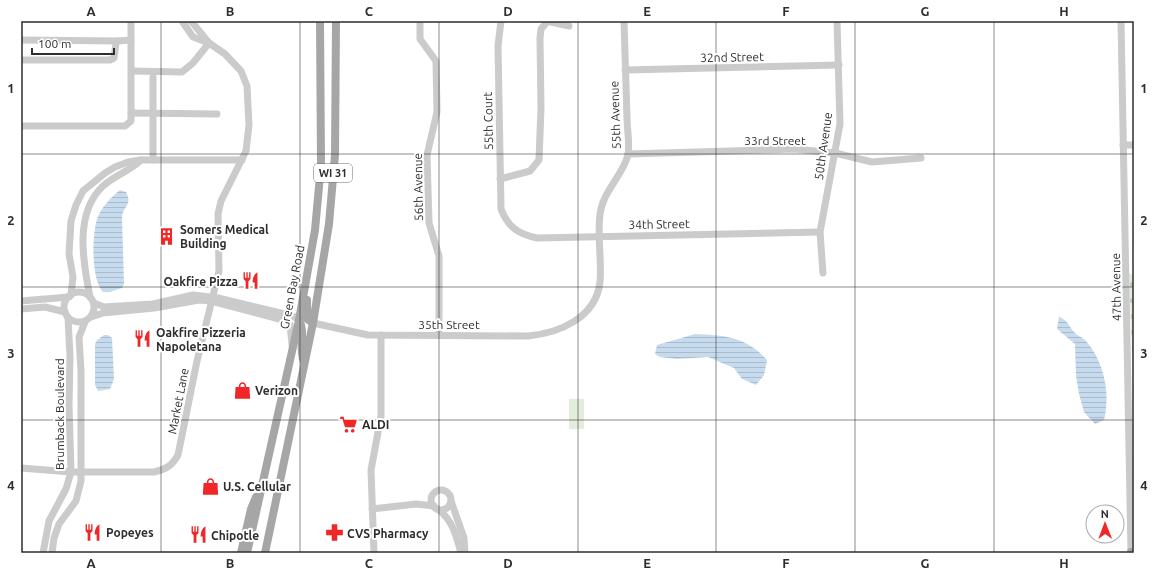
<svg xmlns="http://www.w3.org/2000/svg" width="1155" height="574" viewBox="0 0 1155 574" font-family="Ubuntu,sans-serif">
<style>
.cemetery{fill:url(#cemetery-stones)}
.pitch{fill:#e3eddb}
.water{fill:url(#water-rules)}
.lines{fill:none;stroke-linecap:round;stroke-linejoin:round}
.minor{stroke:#cbcbcb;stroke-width:7}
.major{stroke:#a6a6a6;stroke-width:8}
.grid{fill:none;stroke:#2e2e2e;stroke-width:1;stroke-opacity:0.55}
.labels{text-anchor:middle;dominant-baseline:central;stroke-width:4;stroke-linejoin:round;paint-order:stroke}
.shield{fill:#fff;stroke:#6d6d6d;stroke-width:1}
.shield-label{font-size:11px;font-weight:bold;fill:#2e2e2e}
.street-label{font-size:12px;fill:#2e2e2e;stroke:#fff}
.poi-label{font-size:12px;font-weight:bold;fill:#2e2e2e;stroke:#fff;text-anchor:start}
.neatline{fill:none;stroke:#2e2e2e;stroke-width:1.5}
.grid-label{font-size:13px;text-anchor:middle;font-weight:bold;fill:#2e2e2e}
</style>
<defs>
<pattern id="cemetery-stones" width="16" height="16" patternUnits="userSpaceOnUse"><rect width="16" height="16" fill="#e3eddb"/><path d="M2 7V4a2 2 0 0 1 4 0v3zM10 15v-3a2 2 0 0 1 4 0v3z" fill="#c3ccbc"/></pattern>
<pattern id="water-rules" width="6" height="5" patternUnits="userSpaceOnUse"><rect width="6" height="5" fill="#c6dbee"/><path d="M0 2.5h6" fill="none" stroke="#aabccc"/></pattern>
</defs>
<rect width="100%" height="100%" fill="#fff"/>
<!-- cemetery -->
<polygon class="cemetery" points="1129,274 1134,274 1134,353 1132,353"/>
<!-- pitch -->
<rect class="pitch" x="569" y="399" width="15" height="30"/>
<!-- water -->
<g class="water">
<path d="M120,190L126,192C133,205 123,206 122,217L124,284L122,288L110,292H103C91,280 92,235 97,219C101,208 111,197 120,190Z"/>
<path d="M1059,317C1068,320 1068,325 1074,332C1077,336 1083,337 1086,341C1104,361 1111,395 1104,420L1095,424L1084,412L1079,394L1076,376L1075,344L1057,329Z"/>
<path d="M695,334C724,335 747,337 767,360L764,375L756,385L742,379L734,368L708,357L677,359L660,357L655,354L657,345Z"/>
<polygon points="104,335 108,335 112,338 114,379 110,389 98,391 95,385 95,344 97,340"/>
</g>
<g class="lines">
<!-- minor -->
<g class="minor">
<polyline points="191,21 209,43"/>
<polyline points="420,21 420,39 436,61 437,112 427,155 429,223 439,256 439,334"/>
<path d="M501,21L498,46L501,209C508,227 518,234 537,238L820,232"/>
<polyline points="546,21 569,26"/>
<polyline points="1121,21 1131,553"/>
<polyline points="21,40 118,41"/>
<polyline points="21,60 110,60 114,58 116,43 118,41 131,40"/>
<polyline points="625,70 839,65"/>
<polyline points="132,71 182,72 193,63 209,43"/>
<polyline points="153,77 153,160"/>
<polyline points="131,113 217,114"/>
<polyline points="21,126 125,126 131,121 131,21"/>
<polyline points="1123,145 1134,145"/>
<polyline points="628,154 795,149 835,153 872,162 921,158"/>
<polyline points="500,179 530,171 539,160 541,108 540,38 541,29 547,22"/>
<polyline points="823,273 820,232 840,124 837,21"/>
<circle cx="79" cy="307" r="15"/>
<polyline points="71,295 73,277 69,254 71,221 76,205 83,191 105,173 115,167 128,162 141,160 242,160"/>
<path d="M90,297C83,262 74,213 103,186C115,175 130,171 141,160"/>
<polyline points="21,301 69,297"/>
<polyline points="94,303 104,307 153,304 193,295 218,298 293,316 299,320"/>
<polyline points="21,309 45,307 65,312"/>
<polyline points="91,317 103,313 154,308 199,300 211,301 283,320 290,324 292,345"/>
<path d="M313,323L368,335L528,336C559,333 596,318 600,282C602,260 597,237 600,215C602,192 622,177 628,155C630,144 627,129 627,118C626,86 625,53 624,21"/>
<path d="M21,468L71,472H154C166,469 172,466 178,455L197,361L219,271L218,214L221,201L246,151L249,125L247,86L241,71L225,54L209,43L193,37L182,21"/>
<circle cx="441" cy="500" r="10"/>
<polyline points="451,501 464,538 465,553"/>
<polyline points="372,509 416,504 434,506"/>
<path d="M438,509C453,521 456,535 461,553"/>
<polyline points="43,553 49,521 66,489 71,472 69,405 70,356 68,318"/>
<polyline points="52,553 54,538 59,524 76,501 81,481 81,371 79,337 85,322"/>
<polyline points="374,553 371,470 381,416 381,335"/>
</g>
<!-- major -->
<g class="major">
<polyline points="307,300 307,319 313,323"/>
<path d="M299,320C306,333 298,348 304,362"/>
<polyline points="241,553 251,509 256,497"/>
<polyline points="247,553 299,320 315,230 321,165 320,21"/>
<polyline points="265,553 313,323 329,224 335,155 336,21"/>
<polyline points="1131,553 1131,552"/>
</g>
</g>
<!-- grid -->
<path class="grid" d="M161,21V553M300,21V553M439,21V553M578,21V553M716,21V553M855,21V553M994,21V553M21,154H1134M21,287H1134M21,420H1134"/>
<!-- icons -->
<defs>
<symbol id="building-bare" viewBox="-9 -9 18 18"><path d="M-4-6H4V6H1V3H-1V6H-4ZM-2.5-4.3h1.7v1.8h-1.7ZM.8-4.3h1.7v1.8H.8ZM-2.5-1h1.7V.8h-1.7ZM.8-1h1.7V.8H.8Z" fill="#ef2726" stroke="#fff" stroke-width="2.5" paint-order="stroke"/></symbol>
<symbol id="restaurant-bare" viewBox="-9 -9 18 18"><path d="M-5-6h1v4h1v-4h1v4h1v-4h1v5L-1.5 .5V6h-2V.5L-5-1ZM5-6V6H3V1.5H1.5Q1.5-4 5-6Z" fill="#ef2726" stroke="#fff" stroke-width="2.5" paint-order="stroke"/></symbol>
<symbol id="shop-bare" viewBox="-9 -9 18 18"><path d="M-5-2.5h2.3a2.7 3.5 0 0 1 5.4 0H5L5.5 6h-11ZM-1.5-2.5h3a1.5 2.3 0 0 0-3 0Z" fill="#ef2726" stroke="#fff" stroke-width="2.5" paint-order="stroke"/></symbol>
<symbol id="supermarket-bare" viewBox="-9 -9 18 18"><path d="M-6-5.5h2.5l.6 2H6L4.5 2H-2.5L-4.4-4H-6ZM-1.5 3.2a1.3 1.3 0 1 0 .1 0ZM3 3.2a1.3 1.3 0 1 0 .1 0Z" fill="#ef2726" stroke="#fff" stroke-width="2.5" paint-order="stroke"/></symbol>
<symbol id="pharmacy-bare" viewBox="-9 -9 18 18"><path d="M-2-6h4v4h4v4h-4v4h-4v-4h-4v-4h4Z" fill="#ef2726" stroke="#fff" stroke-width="2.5" paint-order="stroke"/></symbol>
</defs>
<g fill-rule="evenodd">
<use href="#building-bare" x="154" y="224" width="25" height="25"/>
<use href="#restaurant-bare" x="238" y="268" width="25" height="25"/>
<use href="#restaurant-bare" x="130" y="326" width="25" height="25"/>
<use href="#shop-bare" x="230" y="378" width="25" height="25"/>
<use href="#supermarket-bare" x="336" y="412" width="25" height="25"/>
<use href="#shop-bare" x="198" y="474" width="25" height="25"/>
<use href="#restaurant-bare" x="80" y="520" width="25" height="25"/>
<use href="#pharmacy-bare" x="322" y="520" width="25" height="25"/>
<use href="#restaurant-bare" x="186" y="522" width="25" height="25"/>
</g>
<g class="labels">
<!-- shield labels -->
<rect class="shield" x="314" y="164" width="38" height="18" rx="3"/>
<g class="shield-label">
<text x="333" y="173">WI 31</text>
</g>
<!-- street labels -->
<g class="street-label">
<text transform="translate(732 57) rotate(-1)">32nd Street</text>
<text transform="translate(615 115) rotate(-92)">55th Avenue</text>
<text transform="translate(488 121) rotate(-91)">55th Court</text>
<text x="775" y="140">33rd Street</text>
<text transform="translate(823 146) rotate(-82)">50th Avenue</text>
<text transform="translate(418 187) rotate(-91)">56th Avenue</text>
<text transform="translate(659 224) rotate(-1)">34th Street</text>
<text transform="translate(292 287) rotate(-79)">Green Bay Road</text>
<text transform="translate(1116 287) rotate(-91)">47th Avenue</text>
<text x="449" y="324">35th Street</text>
<text transform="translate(178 401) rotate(-79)">Market Lane</text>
<text transform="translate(59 414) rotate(-90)">Brumback Boulevard</text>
</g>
<!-- poi labels -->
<g class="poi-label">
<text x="180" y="229">Somers Medical<tspan x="180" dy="14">Building</tspan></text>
<text x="238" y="281" text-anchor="end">Oakfire Pizza</text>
<text x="156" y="332">Oakfire Pizzeria<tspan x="156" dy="14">Napoletana</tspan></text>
<text x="255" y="390">Verizon</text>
<text x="362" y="424">ALDI</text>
<text x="223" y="486">U.S. Cellular</text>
<text x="106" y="532">Popeyes</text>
<text x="347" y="533">CVS Pharmacy</text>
<text x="211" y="535">Chipotle</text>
</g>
</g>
<!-- border -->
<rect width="1155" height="574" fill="none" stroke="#ffffff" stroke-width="44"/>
<!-- north arrow -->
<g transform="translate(1105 524) rotate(359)"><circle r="19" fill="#ffffff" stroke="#ababab"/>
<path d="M0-3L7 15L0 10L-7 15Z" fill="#ef2726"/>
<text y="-6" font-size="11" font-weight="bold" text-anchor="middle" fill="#2e2e2e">N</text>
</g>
<!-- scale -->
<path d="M32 48v6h82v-6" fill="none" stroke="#2e2e2e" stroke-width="2"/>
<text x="38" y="48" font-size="12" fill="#2e2e2e" stroke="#ffffff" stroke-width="3" paint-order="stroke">100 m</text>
<rect x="22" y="22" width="1111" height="530" class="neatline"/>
<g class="grid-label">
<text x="91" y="16">A</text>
<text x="230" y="16">B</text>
<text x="369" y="16">C</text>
<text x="508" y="16">D</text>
<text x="647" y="16">E</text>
<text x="786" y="16">F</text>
<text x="925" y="16">G</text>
<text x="1064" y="16">H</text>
<text x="11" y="93">1</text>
<text x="1144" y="93">1</text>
<text x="11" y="225">2</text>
<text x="1144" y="225">2</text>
<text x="11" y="358">3</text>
<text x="1144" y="358">3</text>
<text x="11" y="490">4</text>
<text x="1144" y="490">4</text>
<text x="91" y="568">A</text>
<text x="230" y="568">B</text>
<text x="369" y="568">C</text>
<text x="508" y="568">D</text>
<text x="647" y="568">E</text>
<text x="786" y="568">F</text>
<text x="925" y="568">G</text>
<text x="1064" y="568">H</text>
</g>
</svg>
